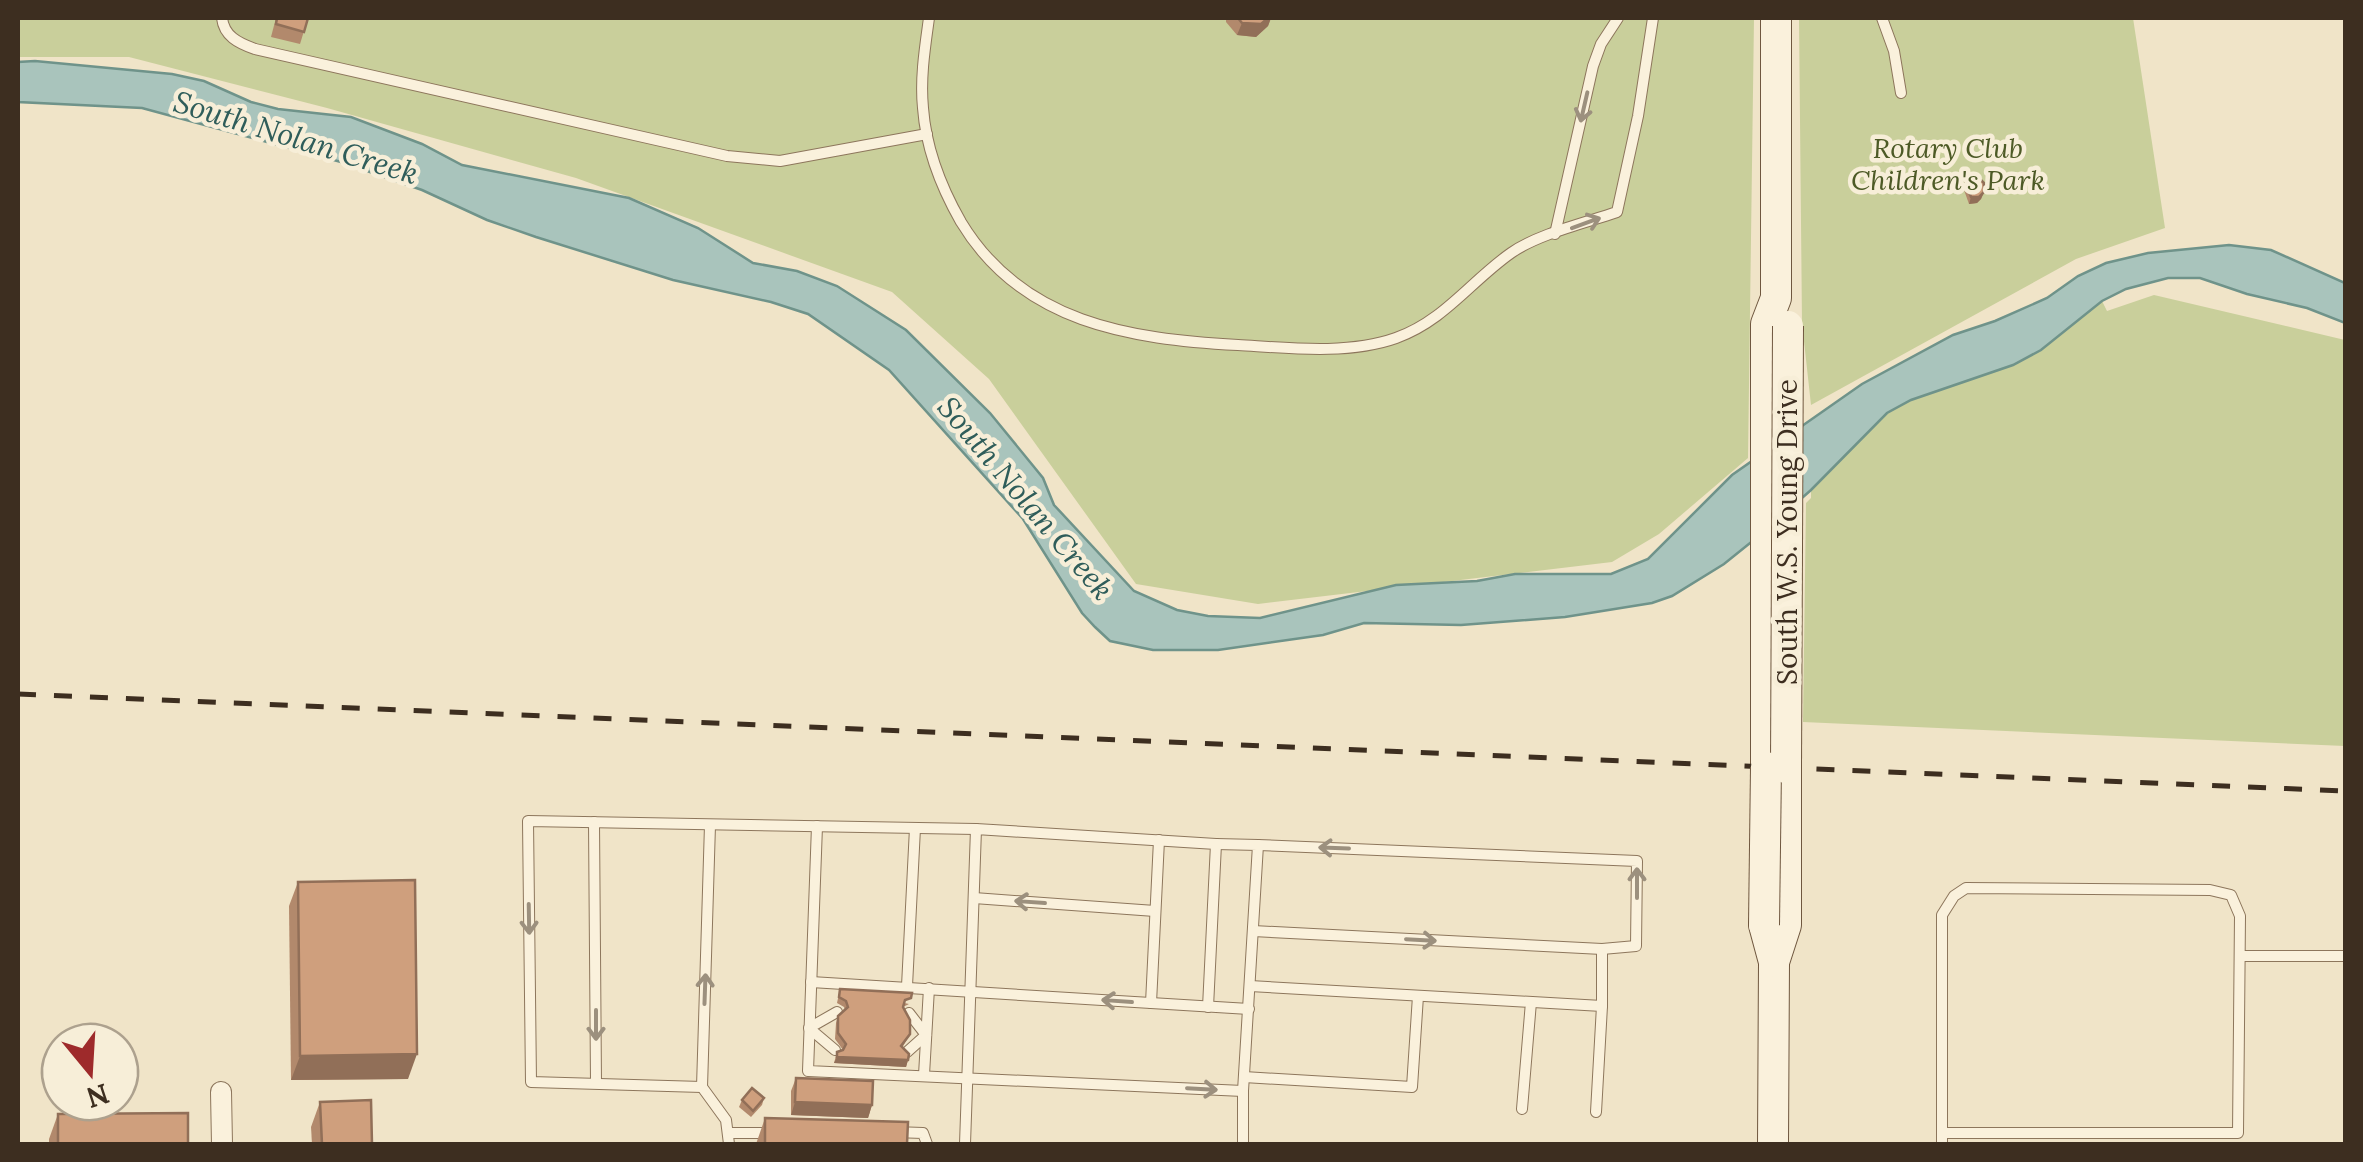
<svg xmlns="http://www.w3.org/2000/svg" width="2363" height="1162" viewBox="0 0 2363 1162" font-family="Lora,serif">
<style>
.green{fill:#c9cf9b}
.water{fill:#a9c4bc;stroke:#6f938a;stroke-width:2.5}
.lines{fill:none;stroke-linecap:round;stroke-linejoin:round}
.lane-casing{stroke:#8d765c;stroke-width:12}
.street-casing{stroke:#8d765c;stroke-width:22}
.secondary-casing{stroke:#6f573f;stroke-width:32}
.lane{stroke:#faf1dc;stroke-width:10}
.street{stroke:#faf1dc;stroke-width:20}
.secondary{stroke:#faf1dc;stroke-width:30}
.rail{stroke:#3d2e20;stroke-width:5;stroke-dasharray:18 18;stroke-linecap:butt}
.secondary-bridge-casing{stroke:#6f573f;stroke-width:32;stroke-linecap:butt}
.secondary-bridge{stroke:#faf1dc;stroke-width:30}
.wall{fill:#b2896c}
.shaded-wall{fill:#916f58}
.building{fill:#cf9f7d;stroke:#916f58;stroke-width:2.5}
.oneway{stroke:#9c907e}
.labels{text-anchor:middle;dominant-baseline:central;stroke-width:9;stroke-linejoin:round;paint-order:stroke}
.park-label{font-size:28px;font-style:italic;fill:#4d5a26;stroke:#f7eed8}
.street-label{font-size:28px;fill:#3d2e20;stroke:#f7eed8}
.water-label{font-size:30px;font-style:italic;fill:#2f5d5a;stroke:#f7eed8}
</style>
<rect width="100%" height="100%" fill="#f0e4c8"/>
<!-- green -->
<g class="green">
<polygon points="18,18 1754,18 1748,458 1659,534 1612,562 1258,604 1136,584 989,379 892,292 576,178 327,108 129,57 18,57"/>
<polygon points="1799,18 2133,18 2165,228 2076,259 1811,405 1802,323"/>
<polygon points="2154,295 2345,340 2345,746 1803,722 1806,503 1811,498 1811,490 1887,413 1911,400 2013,365 2041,350 2102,301 2107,311"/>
</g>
<!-- water -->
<polygon class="water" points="35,61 172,74 204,81 251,102 278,109 351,117 422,144 462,165 629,198 698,228 753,263 797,271 837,286 906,330 990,413 1043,478 1054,505 1134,591 1177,610 1208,616 1260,618 1396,585 1477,581 1515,574 1611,574 1648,559 1732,475 1862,384 1953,335 1995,321 2047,298 2078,276 2106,263 2148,253 2229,245 2271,250 2345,283 2345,323 2307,308 2247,294 2200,278 2168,278 2126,289 2102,301 2041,350 2013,365 1911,400 1887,413 1811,490 1760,535 1724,564 1672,596 1652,603 1565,617 1461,625 1364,623 1323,635 1218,650 1153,650 1110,641 1095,627 1082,613 1023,519 889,370 808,314 771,302 673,280 536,237 487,220 422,190 341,162 142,108 18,102 18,62"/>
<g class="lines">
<defs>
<g id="lane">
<path d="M222,18C224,36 238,43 255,49L727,156L780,161L927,134"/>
<path d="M929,18C925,47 920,78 923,108C926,149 941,187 961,222C1022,323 1129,339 1238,345C1288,348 1348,355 1396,338C1444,321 1471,281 1511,253C1538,234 1585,223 1617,212L1638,116L1653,18"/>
<polyline points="1882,18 1894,51 1901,93"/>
<polyline points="1555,234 1593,66 1601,44 1618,18"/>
<polyline points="594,822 596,1083"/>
<polyline points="710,825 702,1087 726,1120 729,1144"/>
<polyline points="817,826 808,1071 1243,1091"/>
<polyline points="1216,844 1258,845 1243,1091 1243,1144"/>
<polyline points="974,898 1155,911"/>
<polyline points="1253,931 1602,949 1636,946 1637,861 1258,845"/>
<polyline points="2240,956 2346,956"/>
<polyline points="811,982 1249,1009"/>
<polyline points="907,986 915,828"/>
<polyline points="1250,986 1602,1006 1596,1112"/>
<polyline points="1151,1003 1159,840"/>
<polyline points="1602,1006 1602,949"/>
<polyline points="835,1050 809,1028 837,1012"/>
<polyline points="907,1052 926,1035 909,1013"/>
<polyline points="924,1075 929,988"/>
<polyline points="1244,1077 1412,1087 1418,996"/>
<polyline points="702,1087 531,1082 528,821 976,829"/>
<polyline points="1522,1109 1531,1002"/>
<polyline points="894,1132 923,1133 927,1144"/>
<polyline points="728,1133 772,1133"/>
<polyline points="965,1144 976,829 1216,844 1208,1007"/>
<polyline points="1942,1144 1942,915 1954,896 1966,888 2210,890 2231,895 2240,916 2238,1133 1942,1133"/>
</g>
<polyline id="street" points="221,1092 222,1144"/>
<g id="secondary">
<polyline points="1766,767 1766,324 1776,298 1776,18"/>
<polyline points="1764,925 1774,962 1773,1144"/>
<polyline points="1774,962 1786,925 1786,768"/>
</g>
</defs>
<!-- lane casing -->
<use href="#lane" class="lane-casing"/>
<!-- street casing -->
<use href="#street" class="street-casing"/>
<!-- secondary casing -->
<use href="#secondary" class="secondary-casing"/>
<!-- lane -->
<use href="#lane" class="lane"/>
<!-- street -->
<use href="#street" class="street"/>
<!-- secondary -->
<use href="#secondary" class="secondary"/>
<!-- rail -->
<polyline class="rail" points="18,694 2346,791"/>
<defs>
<g id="secondary-bridge">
<polyline points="1786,768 1788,326"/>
<polyline points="1764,925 1766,767"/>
</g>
</defs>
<!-- secondary-bridge casing -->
<use href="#secondary-bridge" class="secondary-bridge-casing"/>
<!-- secondary-bridge -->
<use href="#secondary-bridge" class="secondary-bridge"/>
</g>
<!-- wall -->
<g class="wall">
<polygon points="276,18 308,18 300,44 271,37"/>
<polygon points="1226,18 1271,18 1268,26 1256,37 1237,35 1226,22"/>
<polygon points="1966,183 1984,192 1981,199 1977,203 1969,204 1964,190"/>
<polygon points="298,882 408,1079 291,1080 289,906"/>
<polygon points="840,989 909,1004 903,1007 910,1034 902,1048 908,1060 906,1067 834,1063 837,1052 843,1050 835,1039 836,1023 838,1016 845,1010 844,1007 837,1003"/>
<polygon points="796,1078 872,1105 868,1118 791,1115 791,1091"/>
<polygon points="764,1098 762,1105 751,1117 739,1107 742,1100"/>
<polygon points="320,1102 372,1144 312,1144 311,1127"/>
<polygon points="58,1114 188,1144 49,1144 49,1139"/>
<polygon points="765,1118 907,1144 756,1144"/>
</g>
<!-- shaded-wall -->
<g class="shaded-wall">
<polygon points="1271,18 1268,26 1256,37 1237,35 1242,23"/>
<polygon points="1984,192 1981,199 1977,203 1969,204 1971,197"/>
<polygon points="417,1054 408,1079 291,1080 300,1056"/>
<polygon points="837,1057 908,1060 906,1067 834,1063"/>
<polygon points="795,1102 872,1105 868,1118 791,1115"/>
</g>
<!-- building -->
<g class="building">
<polygon points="277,18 308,18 304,32 276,24"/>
<polygon points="1238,18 1268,18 1261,24 1242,23"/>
<polygon points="1979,178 1984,183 1984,192 1979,197 1971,197 1966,183"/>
<polygon points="415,880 417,1054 300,1056 298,882"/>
<polygon points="840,989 912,993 911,998 905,1000 903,1007 910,1020 910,1034 901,1046 909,1054 908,1060 837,1057 837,1052 843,1050 846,1044 838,1033 838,1016 848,1007 846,1001 839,997"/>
<polygon points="796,1078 873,1081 872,1105 795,1102"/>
<polygon points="752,1088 764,1098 753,1111 742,1100"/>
<polygon points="371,1100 372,1144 322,1144 320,1102"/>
<polygon points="188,1113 188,1144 58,1144 58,1114"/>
<polygon points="765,1118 908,1122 907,1144 765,1144"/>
</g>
<!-- one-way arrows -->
<defs><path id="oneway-shaft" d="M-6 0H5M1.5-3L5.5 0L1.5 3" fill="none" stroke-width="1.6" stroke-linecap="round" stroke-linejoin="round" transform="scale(2.5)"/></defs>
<g class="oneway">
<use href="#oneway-shaft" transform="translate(1584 107) rotate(103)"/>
<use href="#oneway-shaft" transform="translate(1586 223) rotate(-20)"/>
<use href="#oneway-shaft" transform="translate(1334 848) rotate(-178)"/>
<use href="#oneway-shaft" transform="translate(1637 883) rotate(-90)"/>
<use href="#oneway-shaft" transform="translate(1030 902) rotate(-176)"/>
<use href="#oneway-shaft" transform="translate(529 919) rotate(89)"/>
<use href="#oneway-shaft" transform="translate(1421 940) rotate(3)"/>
<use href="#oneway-shaft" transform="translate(705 989) rotate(-88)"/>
<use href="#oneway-shaft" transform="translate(1117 1001) rotate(-176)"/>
<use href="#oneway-shaft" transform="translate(596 1025) rotate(90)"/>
<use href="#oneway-shaft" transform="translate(1202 1089) rotate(3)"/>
</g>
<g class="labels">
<!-- park labels -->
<g class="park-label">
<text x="1948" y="148">Rotary Club<tspan x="1948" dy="32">Children's Park</tspan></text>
</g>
<!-- street labels -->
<g class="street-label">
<text transform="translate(1787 532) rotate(-90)">South W.S. Young Drive</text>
</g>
<!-- water labels -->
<g class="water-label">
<text transform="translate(296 137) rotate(17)">South Nolan Creek</text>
<text transform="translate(1026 498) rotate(50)">South Nolan Creek</text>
</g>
</g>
<!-- border -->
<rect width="2363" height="1162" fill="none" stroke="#3d2e20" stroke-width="40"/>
<!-- north arrow -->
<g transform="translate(90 1072) rotate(162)"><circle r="48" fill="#f7eed8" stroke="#ada18e" stroke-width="2.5"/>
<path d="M0-8L18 38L0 25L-18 38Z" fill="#9e2a2b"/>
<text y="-15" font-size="28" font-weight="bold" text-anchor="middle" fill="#3d2e20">N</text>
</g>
</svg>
